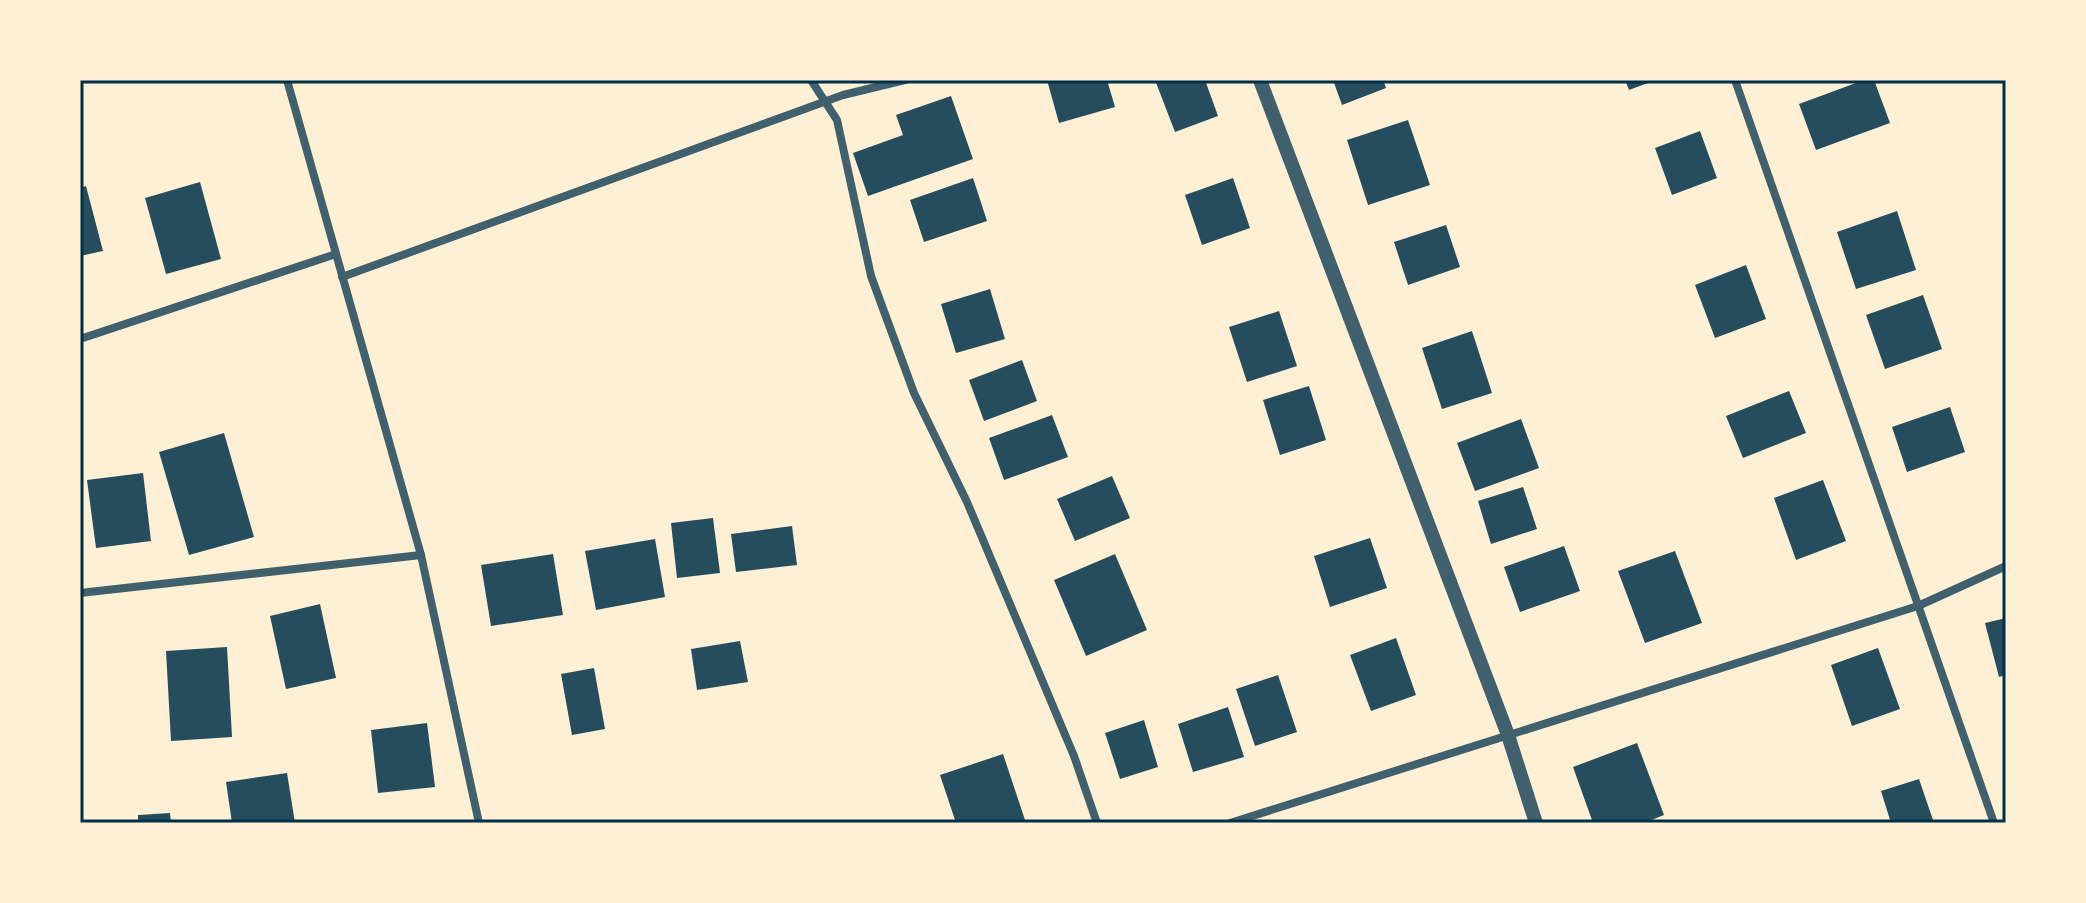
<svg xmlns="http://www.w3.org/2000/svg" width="2086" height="903" viewBox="0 0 2086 903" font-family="Spectral,serif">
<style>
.building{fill:#264d5e}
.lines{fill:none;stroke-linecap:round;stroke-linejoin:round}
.minor{stroke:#3f606c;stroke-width:8}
.tertiary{stroke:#3f606c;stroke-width:14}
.neatline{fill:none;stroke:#003049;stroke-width:3}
</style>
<rect width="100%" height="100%" fill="#fdf0d5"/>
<!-- building -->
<g class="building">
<polygon points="1047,80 1107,80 1115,107 1059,123"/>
<polygon points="1155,80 1205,80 1218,116 1175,132"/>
<polygon points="1333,80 1383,80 1386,88 1342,105"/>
<polygon points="1625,80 1656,80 1629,90"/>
<polygon points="1864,80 1874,80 1890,123 1816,150 1799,104"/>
<polygon points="951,96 973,159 868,196 853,153 903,135 896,115"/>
<polygon points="1408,120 1430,185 1368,205 1347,140"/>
<polygon points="1700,131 1717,178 1672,195 1655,148"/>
<polygon points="973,178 987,221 924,242 910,200"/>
<polygon points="1233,178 1250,228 1202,245 1185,195"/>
<polygon points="200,182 221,259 166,274 145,198"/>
<polygon points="86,186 103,251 80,256 80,188"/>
<polygon points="1897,211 1916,270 1856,289 1837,232"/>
<polygon points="1446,225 1460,267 1408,285 1394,242"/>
<polygon points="1746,265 1766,319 1715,338 1695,285"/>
<polygon points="990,289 1005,339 956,353 941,304"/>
<polygon points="1923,295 1942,349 1885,369 1866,315"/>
<polygon points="1279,311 1297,366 1247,382 1229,327"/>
<polygon points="1472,331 1492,393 1442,409 1422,348"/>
<polygon points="1022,360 1037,401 984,421 969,380"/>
<polygon points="1309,386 1326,440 1280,455 1263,400"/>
<polygon points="1789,391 1806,433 1743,458 1726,416"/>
<polygon points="1950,407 1965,452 1907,472 1892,427"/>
<polygon points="1052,415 1068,457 1004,480 989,438"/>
<polygon points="1521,419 1539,468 1475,491 1457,443"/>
<polygon points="224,433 254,537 189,555 159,452"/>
<polygon points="143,473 151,541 96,548 87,480"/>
<polygon points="1112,476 1130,518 1075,541 1057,499"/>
<polygon points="1823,480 1846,541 1796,560 1774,498"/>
<polygon points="1523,487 1537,529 1491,544 1478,501"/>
<polygon points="713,518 720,573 677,578 671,523"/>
<polygon points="792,526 797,565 736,572 731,534"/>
<polygon points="1370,538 1387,588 1330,607 1314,556"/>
<polygon points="655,539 665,597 596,610 585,551"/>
<polygon points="1564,546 1580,591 1520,612 1504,567"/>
<polygon points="1675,551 1702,623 1645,643 1618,571"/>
<polygon points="553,554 563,615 491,626 481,565"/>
<polygon points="1115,554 1147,630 1086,656 1054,580"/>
<polygon points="320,604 336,678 286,689 270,616"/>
<polygon points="2006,618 2006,675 1999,677 1985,623"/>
<polygon points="1396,638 1416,695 1371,711 1350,655"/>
<polygon points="740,641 748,682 697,690 691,649"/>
<polygon points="227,647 232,737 171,741 166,651"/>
<polygon points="1878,648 1900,709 1852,726 1831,665"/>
<polygon points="594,668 605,729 572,735 561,674"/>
<polygon points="1278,675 1297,732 1255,746 1236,689"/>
<polygon points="1228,707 1244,757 1193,772 1178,724"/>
<polygon points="1144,720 1158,767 1120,779 1105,733"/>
<polygon points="427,723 435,787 378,793 371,730"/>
<polygon points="1637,743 1664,815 1644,823 1593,823 1573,767"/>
<polygon points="1003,754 1026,823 956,823 940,775"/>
<polygon points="287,773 295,823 232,823 226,782"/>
<polygon points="1919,779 1934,823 1891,823 1881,791"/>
<polygon points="170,813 171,823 138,823 138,815"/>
</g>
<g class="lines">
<!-- minor -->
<g class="minor">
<polyline points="287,80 421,555"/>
<polyline points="811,80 837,120 871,276 914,393 967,502 1074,756 1097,823"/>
<polyline points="1735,80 1994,823"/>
<polyline points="342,277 843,95 905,80"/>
<polyline points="80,339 336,254"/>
<polyline points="80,593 421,555 479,823"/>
<polyline points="1230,823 1918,606 2006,566"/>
</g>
<!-- tertiary -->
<polyline class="tertiary" points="1260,80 1508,735 1536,823"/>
</g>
<!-- border -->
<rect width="2086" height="903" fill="none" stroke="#fdf0d5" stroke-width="164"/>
<rect x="82" y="82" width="1922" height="739" class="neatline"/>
</svg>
